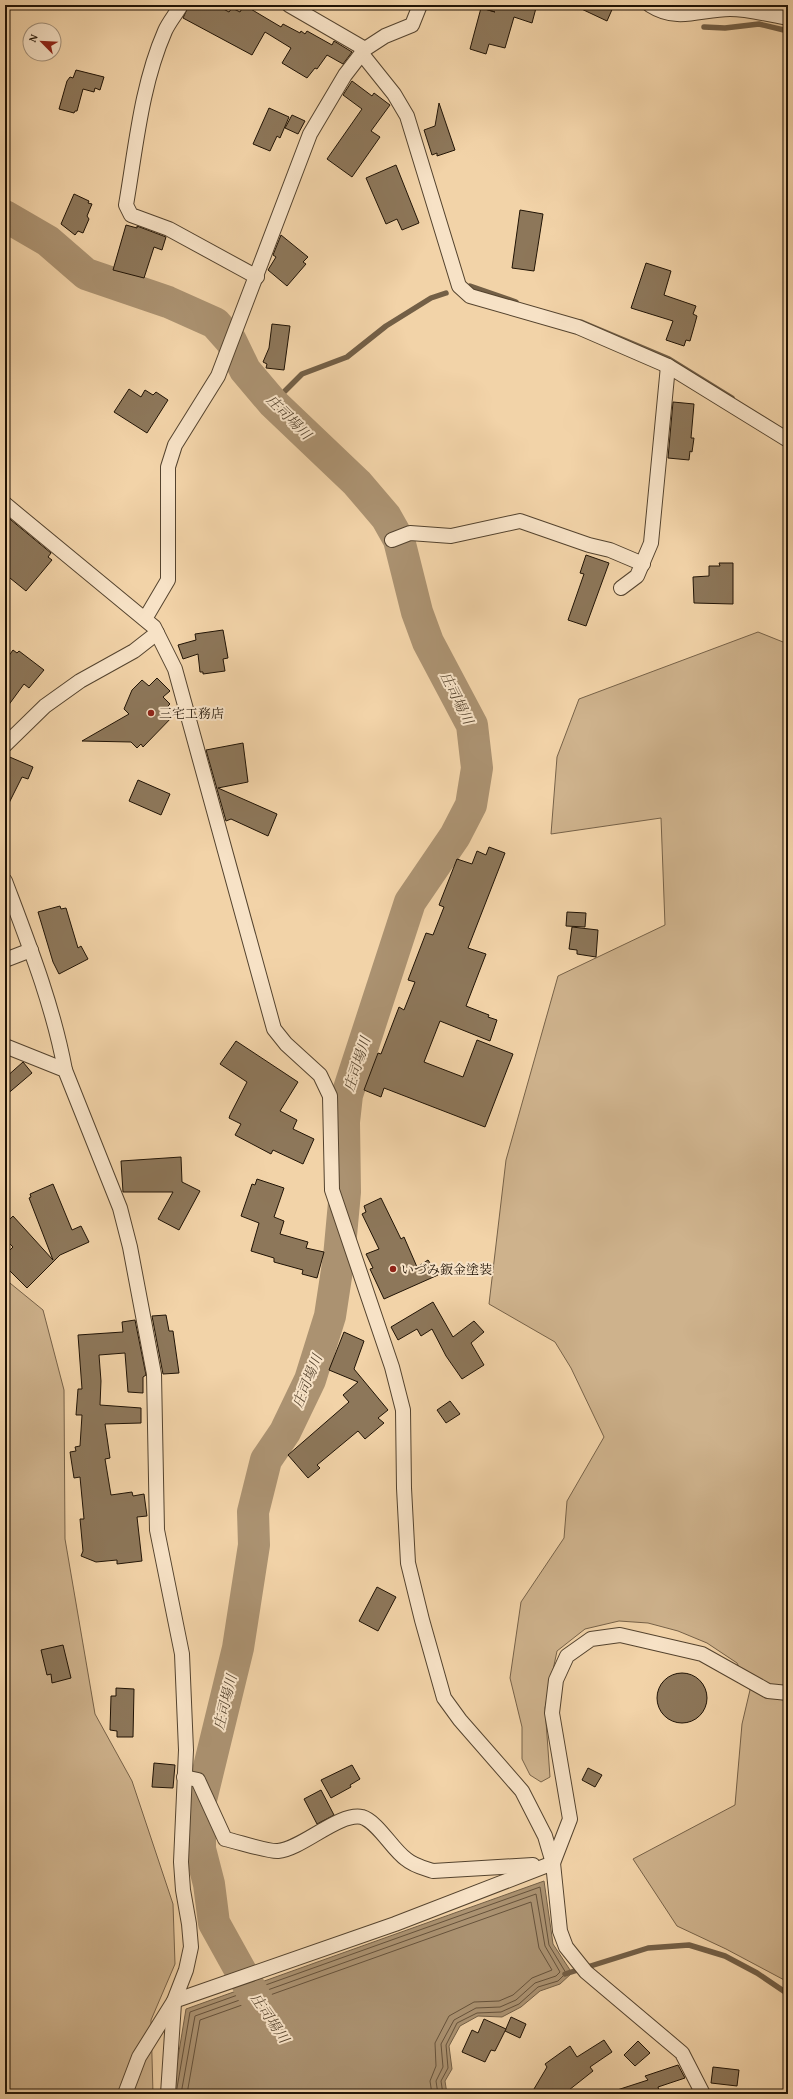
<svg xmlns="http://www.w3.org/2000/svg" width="793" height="2099" viewBox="0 0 793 2099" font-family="'Gentium Book Plus','Noto Serif JP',serif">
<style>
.green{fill:#ceb28c;stroke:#776248}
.water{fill:#ab9271;stroke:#735f46}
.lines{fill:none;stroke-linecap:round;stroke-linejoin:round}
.shore{stroke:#66523b;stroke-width:1}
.stream{stroke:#735f46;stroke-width:5.5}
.river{stroke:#ab9271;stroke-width:32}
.building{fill:#8d775a;stroke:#201305}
.minor-casing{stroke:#54432e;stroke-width:16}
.minor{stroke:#f7e2c6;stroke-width:14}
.poi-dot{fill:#8f2418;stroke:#f7e2c6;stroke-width:1.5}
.labels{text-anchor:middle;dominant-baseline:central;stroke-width:4;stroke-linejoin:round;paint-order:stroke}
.poi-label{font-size:13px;fill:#201305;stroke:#f7e2c6;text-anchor:start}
.water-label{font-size:14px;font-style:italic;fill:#584630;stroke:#f7e2c6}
</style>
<rect width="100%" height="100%" fill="#f2d3a8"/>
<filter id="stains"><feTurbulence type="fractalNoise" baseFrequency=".005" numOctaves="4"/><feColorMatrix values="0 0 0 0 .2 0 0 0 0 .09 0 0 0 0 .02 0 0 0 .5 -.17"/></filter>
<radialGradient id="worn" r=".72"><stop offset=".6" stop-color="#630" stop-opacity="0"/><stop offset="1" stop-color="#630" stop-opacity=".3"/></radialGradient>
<!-- green -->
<g class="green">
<polygon points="758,632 788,644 788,1982 726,1949 677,1926 633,1859 735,1805 742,1724 750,1690 737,1663 707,1643 678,1631 648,1623 619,1621 585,1629 557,1651 545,1708 550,1777 541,1782 530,1775 522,1759 522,1727 510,1678 521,1602 564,1538 567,1501 604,1437 571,1368 555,1342 489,1304 506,1160 558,976 665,925 661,818 551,834 557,757 579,699"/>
<polygon points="5,1279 43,1310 64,1390 65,1539 95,1714 132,1781 173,1904 175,1964 151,2020 153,2094 5,2094"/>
</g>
<!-- water -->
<polygon class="water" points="544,1881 553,1944 572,1973 560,1984 540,1991 521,2007 502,2017 478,2016 460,2026 449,2046 452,2069 445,2081 447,2094 172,2094 186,2009"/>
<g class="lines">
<!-- shore -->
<g class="shore">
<polyline points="176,2094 190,2012 540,1887 549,1945 566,1973 558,1981 538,1987 519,2004 501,2012 477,2013 457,2023 446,2045 448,2068 441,2081 443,2094"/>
<polyline points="181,2094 195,2016 536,1894 545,1946 560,1972 556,1976 535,1983 516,2000 500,2007 476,2008 454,2020 441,2044 443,2067 436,2081 438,2094"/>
<polyline points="187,2094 200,2020 531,1902 539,1948 552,1970 532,1978 513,1995 499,2001 474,2002 449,2016 435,2043 436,2066 430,2081 432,2094"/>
</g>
<!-- stream -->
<g class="stream">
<polyline points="704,27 725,28 759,24 788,31"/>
<polyline points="470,286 516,302"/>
<polyline points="581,322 669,359 732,398"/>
<polyline points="273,403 302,374 347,357 386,326 431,298 446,293"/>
<polyline points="565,1974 648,1948 689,1945 725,1956 757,1973 788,1994"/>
</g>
<!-- river -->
<polyline class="river" points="5,216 48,241 86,274 168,302 215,323 231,341 245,370 273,403 357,483 386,517 399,540 417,612 428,642 472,725 477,768 471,805 455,836 410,902 347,1095 344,1122 345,1192 339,1257 330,1316 310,1380 285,1432 266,1460 253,1512 254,1545 238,1648 200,1804 200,1849 209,1884 214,1923 265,2015 327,2094"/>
</g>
<!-- building -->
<g class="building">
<polygon points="189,5 216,5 229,12 232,8 240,12 244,5 281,27 283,24 300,33 301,31 305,34 307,31 332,45 334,41 352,52 343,64 327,55 317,69 315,68 307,78 282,63 291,48 265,32 252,55 183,18"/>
<polygon points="485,5 525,5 536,8 532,23 514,17 505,48 489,44 486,54 470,49 481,8 495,12 485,9"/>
<polygon points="573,5 614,5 607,21"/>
<polygon points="76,70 104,77 100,90 95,88 94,92 83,89 77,111 75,111 74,113 59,109 67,81 70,77 73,78"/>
<polygon points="352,81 372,96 374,93 390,105 371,131 380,137 352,177 327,159 362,109 343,95"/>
<polygon points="439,103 455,150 437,156 437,153 432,155 424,130 435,126"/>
<polygon points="269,108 289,117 280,138 277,136 270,151 253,144"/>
<polygon points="292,115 305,121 298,134 285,128"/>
<polygon points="396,165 419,223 402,230 397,219 386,224 366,178"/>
<polygon points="74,194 89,201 88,203 92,204 87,216 89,219 83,233 78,231 75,235 61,224"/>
<polygon points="520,210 543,214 534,271 512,268"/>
<polygon points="126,225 137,228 137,226 166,237 162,250 154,247 144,278 113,270"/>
<polygon points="281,235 308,257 303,262 306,264 287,286 268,270 276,257 273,255"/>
<polygon points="646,263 671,271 664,295 696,306 693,314 697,316 694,327 690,341 686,340 684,346 666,340 673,321 631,308"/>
<polygon points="272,324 290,326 284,370 266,368 267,364 263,362 269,348"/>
<polygon points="129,389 141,397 145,390 153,395 156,392 168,400 147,433 114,412"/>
<polygon points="673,402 694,404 691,438 694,438 692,452 690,451 689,460 668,458"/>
<polygon points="5,515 51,553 48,557 52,560 26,591 5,574"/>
<polygon points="586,555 609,563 586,626 568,620 584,574 580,573"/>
<polygon points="719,563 733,563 733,604 694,603 693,577 709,576 709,566 720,566"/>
<polygon points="223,630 228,658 223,659 225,671 203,674 203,672 200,672 198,654 183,659 178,645 196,640 195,634"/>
<polygon points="13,650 17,653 19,651 44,670 29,688 24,684 5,710 5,661"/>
<polygon points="157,678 170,691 163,697 170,704 168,706 176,713 143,747 141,744 137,748 131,742 82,741 129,714 124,709 132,690 142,680 149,686"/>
<polygon points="243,743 248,782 218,788 277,814 268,836 231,819 226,821 206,750"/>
<polygon points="5,755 33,767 28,779 22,777 5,811"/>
<polygon points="138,780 170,794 161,815 129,801"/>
<polygon points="489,847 505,853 468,948 486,954 466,1006 489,1015 488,1017 497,1020 490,1041 440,1021 424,1062 463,1077 477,1040 513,1054 485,1127 384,1088 381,1097 364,1090 378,1053 381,1054 399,1007 404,1010 415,982 408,980 426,933 433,935 444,907 439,905 457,859 472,864 477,851 486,855"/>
<polygon points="60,906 61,909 66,908 78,948 81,946 88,959 59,974 53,962 38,912"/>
<polygon points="567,912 586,913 585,927 566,926"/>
<polygon points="572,927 598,930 596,957 577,954 577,950 569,949"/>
<polygon points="236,1041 298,1082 280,1111 297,1120 293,1129 314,1139 303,1164 273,1150 271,1154 235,1135 241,1124 229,1118 230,1115 247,1082 220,1064"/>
<polygon points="23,1062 32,1073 5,1096 5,1078"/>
<polygon points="181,1157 182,1182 200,1191 179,1230 158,1219 173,1192 123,1192 121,1161"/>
<polygon points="257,1179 284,1188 274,1217 284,1221 280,1234 308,1242 306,1248 324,1252 317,1278 302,1274 303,1270 274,1262 274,1258 251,1251 259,1223 241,1216 252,1184 255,1185"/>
<polygon points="53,1184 72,1230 81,1226 89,1242 60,1255 27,1288 5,1266 5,1255 13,1247 5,1239 5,1224 13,1216 53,1260 29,1198 31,1197 30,1194"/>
<polygon points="381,1198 401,1239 404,1237 417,1267 428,1260 438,1275 384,1299 370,1269 373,1268 366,1254 379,1249 362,1214 366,1212 364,1206"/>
<polygon points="433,1302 453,1337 474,1321 484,1332 471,1343 484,1365 462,1379 446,1356 432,1329 421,1336 417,1329 398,1340 391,1327"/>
<polygon points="166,1315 169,1331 173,1331 179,1373 163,1374 152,1316"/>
<polygon points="135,1320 146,1375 143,1377 143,1393 128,1392 125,1353 99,1355 101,1381 100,1405 141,1408 141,1423 105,1424 110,1458 105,1459 111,1495 132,1492 133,1496 144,1494 147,1516 137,1517 142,1561 117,1564 117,1560 96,1562 81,1556 83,1551 80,1519 84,1519 80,1477 74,1478 70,1452 76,1451 75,1447 80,1446 82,1415 76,1415 78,1389 82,1389 78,1335 123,1332 122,1322"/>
<polygon points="344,1332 364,1341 354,1369 388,1410 378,1418 384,1423 365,1439 358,1431 317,1465 320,1468 308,1478 288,1455 349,1402 343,1395 358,1382 329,1370"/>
<polygon points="450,1401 460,1414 446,1423 437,1410"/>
<polygon points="377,1587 396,1597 378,1631 359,1621"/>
<polygon points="63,1645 71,1678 52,1683 51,1674 47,1675 41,1650"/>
<circle cx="682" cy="1698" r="25"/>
<polygon points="116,1688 134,1689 133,1737 117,1737 117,1731 110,1730 111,1696 116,1696"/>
<polygon points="154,1763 175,1765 173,1788 152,1787"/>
<polygon points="352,1765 360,1779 350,1785 351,1787 331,1798 321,1780"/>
<polygon points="588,1768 602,1775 595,1787 582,1780"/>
<polygon points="321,1790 334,1815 317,1824 304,1799"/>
<polygon points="511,2017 526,2024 520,2038 505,2031"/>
<polygon points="484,2019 506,2029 495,2051 491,2050 485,2062 462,2052 472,2030 478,2033"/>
<polygon points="604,2040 612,2052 590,2067 593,2071 564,2094 531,2094 547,2067 545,2064 570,2046 577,2057"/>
<polygon points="638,2041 650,2053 635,2066 624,2055"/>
<polygon points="678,2065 685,2078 658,2087 660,2094 614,2094 614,2091 648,2080 645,2076"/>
<polygon points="713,2067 739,2070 737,2086 711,2083"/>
</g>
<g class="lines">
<defs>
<g id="minor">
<path d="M181,5C176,14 169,22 165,31C141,86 136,147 126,205L131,215L169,229L257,277"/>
<polyline points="289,5 365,49"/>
<path d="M650,5C678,23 701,9 730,9C749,9 770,15 788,18"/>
<polyline points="362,54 394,94 407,116 459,286 470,296 578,327 668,366 788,440"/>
<polyline points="5,504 154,627 175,669 274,1029 286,1044 320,1075 330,1096 332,1190 392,1367 403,1410 404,1488 408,1563 422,1620 444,1698 460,1720 522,1791 545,1836 553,1863 560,1931 566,1947 586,1972 682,2053 703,2094"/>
<polyline points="392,540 410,533 451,536 520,521 589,545 610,550 643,564"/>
<polyline points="621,588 637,576 651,543 668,366"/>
<polyline points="145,619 168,580 168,467 175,445 218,376 310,134 345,75 365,49 385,36 412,25 420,5"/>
<polyline points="5,745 45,706 80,681 134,651 157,633"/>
<path d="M5,881C28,942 53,1005 65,1070"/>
<polyline points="5,960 31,950"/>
<polyline points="5,1046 65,1070 120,1208 130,1247 154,1374 157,1530 182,1654 186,1750 181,1862 183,1890 189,1924 191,1947 186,1970 174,2001 139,2057 125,2094"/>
<path d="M184,1777L198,1780L225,1839C236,1841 268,1852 278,1851C302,1849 339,1812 362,1817C378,1822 392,1849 406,1859C414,1866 424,1868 433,1871L533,1865"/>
<polyline points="174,2001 395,1924 553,1863 570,1819 552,1713 556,1680 567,1656 591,1639 620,1635 702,1654 768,1691 788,1693"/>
<polyline points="168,2094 174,2003"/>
</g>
</defs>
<!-- minor casing -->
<use href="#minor" class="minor-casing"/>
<!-- minor -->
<use href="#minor" class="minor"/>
</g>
<!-- markers -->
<g class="poi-dot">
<circle cx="151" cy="713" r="4"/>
<circle cx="393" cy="1269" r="4"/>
</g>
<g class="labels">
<!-- poi labels -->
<g class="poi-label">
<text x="159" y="713">三宅工務店</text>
<text x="401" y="1269">いづみ鈑金塗装</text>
</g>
<!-- water labels -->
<g class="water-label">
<text transform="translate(289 417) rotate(45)">庄司場川</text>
<text transform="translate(457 698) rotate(64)">庄司場川</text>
<text transform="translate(357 1064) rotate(-72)">庄司場川</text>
<text transform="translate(307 1381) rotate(-68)">庄司場川</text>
<text transform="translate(225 1702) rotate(-76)">庄司場川</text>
<text transform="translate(270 2018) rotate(56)">庄司場川</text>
</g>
</g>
<!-- margin -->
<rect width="793" height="2099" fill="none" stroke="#f2d3a8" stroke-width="20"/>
<rect x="6" y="6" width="781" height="2087" fill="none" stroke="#201305" stroke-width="2"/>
<rect x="10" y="10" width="773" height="2079" fill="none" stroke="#201305"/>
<!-- north arrow -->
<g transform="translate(42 42) rotate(294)"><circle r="19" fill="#f7e2c6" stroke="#a18f79"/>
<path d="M0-3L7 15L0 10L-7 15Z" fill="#8f2418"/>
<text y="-6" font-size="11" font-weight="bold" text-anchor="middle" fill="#201305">N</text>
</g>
<rect width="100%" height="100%" filter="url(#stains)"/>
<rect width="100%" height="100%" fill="url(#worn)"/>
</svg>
